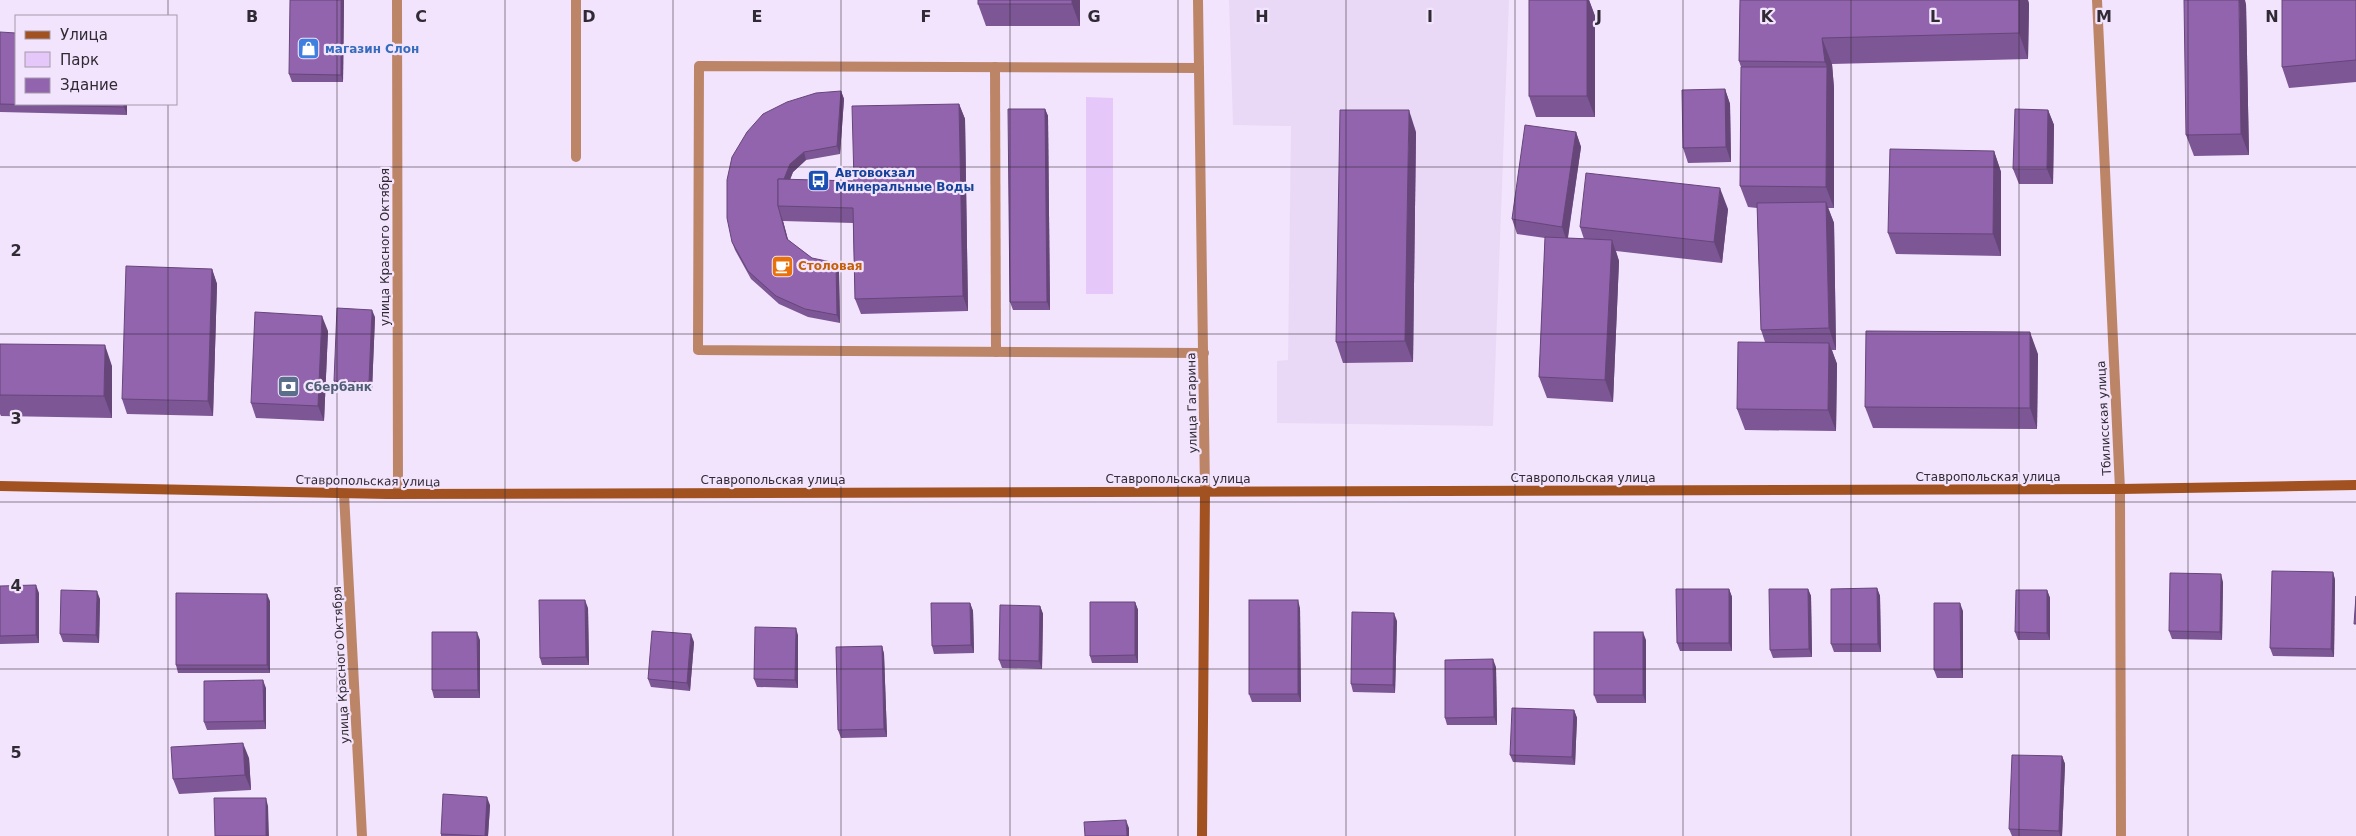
<svg xmlns="http://www.w3.org/2000/svg" width="2356" height="836" viewBox="0 0 2356 836" font-family="'DejaVu Sans',sans-serif">
<style>
.built{fill:#ead8f7}
.green{fill:#e5c7f9}
.lines{fill:none;stroke-linecap:round;stroke-linejoin:round}
.lane{stroke:#bd8568;stroke-width:10}
.street{stroke:#bd8568;stroke-width:10}
.secondary{stroke:#a15220;stroke-width:10}
.wall{fill:#7d5695}
.shaded-wall{fill:#664679}
.building{fill:#9164ad;stroke:#664679}
.grid{fill:none;stroke:#2f2a33;stroke-width:1;stroke-opacity:0.55}
.labels{text-anchor:middle;dominant-baseline:central;stroke-width:4.5;stroke-linejoin:round;paint-order:stroke}
.shop-label{font-size:12px;font-weight:bold;fill:#366cbe;stroke:#f3e4fd;text-anchor:start}
.transit-label{font-size:12px;font-weight:bold;fill:#164399;stroke:#f3e4fd;text-anchor:start}
.street-label{font-size:12px;fill:#2f2a33;stroke:#f3e4fd}
.food-label{font-size:12px;font-weight:bold;fill:#c56008;stroke:#f3e4fd;text-anchor:start}
.service-label{font-size:12px;font-weight:bold;fill:#4e5e75;stroke:#f3e4fd;text-anchor:start}
.grid-label{font-size:16px;text-anchor:middle;font-weight:bold;fill:#2f2a33;stroke:#f3e4fd;stroke-width:4.5;stroke-linejoin:round;paint-order:stroke}
</style>
<rect width="100%" height="100%" fill="#f3e4fd"/>
<!-- built -->
<polygon class="built" points="1229,0 1509,0 1493,426 1277,423 1277,361 1288,360 1291,126 1233,125"/>
<!-- green -->
<polygon class="green" points="1086,97 1113,98 1113,294 1086,294"/>
<g class="lines">
<!-- lane -->
<g class="lane">
<polyline points="995,67 996,352"/>
<polyline points="1199,68 699,66 698,350 1204,353"/>
<polyline points="576,157 576,0"/>
</g>
<!-- street -->
<g class="street">
<polyline points="397,0 398,494"/>
<polyline points="1198,0 1205,491"/>
<polyline points="2097,0 2120,489 2121,836"/>
<polyline points="344,494 362,836"/>
</g>
<!-- secondary -->
<g class="secondary">
<polyline points="0,486 387,494 2120,489 2356,485"/>
<polyline points="1202,836 1205,491"/>
</g>
</g>
<!-- wall -->
<g class="wall">
<polygon points="344,0 343,82 292,82 289,74"/>
<polygon points="1080,0 1080,26 986,26 978,4"/>
<polygon points="1529,0 1589,0 1595,16 1595,117 1536,117 1529,96"/>
<polygon points="1740,0 2028,0 2029,4 2028,59 1832,64 1834,88 1834,208 1828,208 1834,223 1836,350 1832,350 1837,364 1836,431 1745,430 1737,409 1765,342 1761,330 1757,208 1748,207 1740,186 1741,67 1739,61"/>
<polygon points="2356,0 2356,82 2289,88 2282,67"/>
<polygon points="2246,4 2249,155 2194,156 2186,135"/>
<polygon points="0,32 16,104 127,104 127,115 0,112"/>
<polygon points="1725,89 1730,104 1731,162 1688,163 1683,148"/>
<polygon points="841,91 844,99 840,154 806,160 793,172 790,180 854,181 959,104 965,119 968,311 861,314 855,299 853,223 783,221 788,240 812,258 839,271 840,323 808,317 779,304 751,279 735,250 732,242"/>
<polygon points="1045,109 1048,116 1050,310 1013,310 1010,302"/>
<polygon points="2048,110 2054,125 2053,184 2019,184 2013,169"/>
<polygon points="1416,132 1413,362 1343,363 1336,342"/>
<polygon points="1576,132 1581,147 1568,238 1584,239 1580,227 1728,209 1722,263 1616,251 1619,261 1613,402 1547,398 1539,377 1545,238 1517,234 1512,219"/>
<polygon points="1994,151 2001,172 2001,256 1896,254 1888,233"/>
<polygon points="212,269 217,284 213,416 127,414 122,399"/>
<polygon points="375,317 372,390 337,389 334,381"/>
<polygon points="328,331 324,421 256,418 251,403"/>
<polygon points="2038,354 2037,429 1873,428 1865,407"/>
<polygon points="112,366 112,418 1,416 0,414 0,395"/>
<polygon points="2333,572 2335,580 2334,657 2273,656 2270,648"/>
<polygon points="2223,582 2222,640 2172,639 2169,631"/>
<polygon points="0,586 39,593 39,643 0,644"/>
<polygon points="1877,588 1880,596 1881,652 1834,652 1831,644"/>
<polygon points="1729,589 1732,597 1732,651 1680,651 1677,643"/>
<polygon points="1808,589 1811,596 1812,657 1773,658 1770,650"/>
<polygon points="2047,590 2050,598 2050,640 2018,640 2015,632"/>
<polygon points="100,599 99,643 63,642 60,634"/>
<polygon points="270,601 270,673 178,673 176,665"/>
<polygon points="1135,602 1138,610 1138,663 1092,663 1090,656"/>
<polygon points="970,603 973,611 974,653 934,654 932,646"/>
<polygon points="1040,606 1043,614 1042,669 1002,668 999,660"/>
<polygon points="588,608 589,665 542,665 540,658"/>
<polygon points="1300,608 1301,702 1252,702 1249,694"/>
<polygon points="1963,611 1963,678 1937,678 1934,670"/>
<polygon points="1397,621 1395,693 1353,692 1351,684"/>
<polygon points="798,635 798,688 757,687 754,679"/>
<polygon points="480,640 480,698 434,698 432,690"/>
<polygon points="1646,640 1646,703 1597,703 1594,695"/>
<polygon points="694,642 690,691 651,687 648,679"/>
<polygon points="882,646 884,654 887,737 841,738 838,730"/>
<polygon points="1496,667 1497,725 1447,725 1445,718"/>
<polygon points="266,688 266,729 207,730 204,722"/>
<polygon points="1574,710 1577,718 1575,765 1513,762 1510,755"/>
<polygon points="2062,756 2065,764 2062,836 2012,836 2009,829"/>
<polygon points="249,758 251,790 179,794 173,779"/>
<polygon points="490,805 488,836 441,836 441,834"/>
</g>
<!-- shaded-wall -->
<g class="shaded-wall">
<polygon points="341,0 344,0 343,82 341,75"/>
<polygon points="1072,0 1080,0 1080,26 1072,4"/>
<polygon points="1587,0 1589,0 1595,16 1595,117 1587,96"/>
<polygon points="2019,0 2028,0 2029,4 2028,59 2019,33"/>
<polygon points="2239,0 2245,0 2246,4 2249,155 2241,134"/>
<polygon points="1822,38 1832,64 1834,88 1834,208 1826,187 1827,67 1825,62"/>
<polygon points="1725,89 1730,104 1731,162 1726,147"/>
<polygon points="841,91 844,99 840,154 837,146"/>
<polygon points="124,104 127,104 127,115 124,107"/>
<polygon points="959,104 965,119 968,311 963,296"/>
<polygon points="1045,109 1048,116 1050,310 1047,302"/>
<polygon points="1409,110 1416,132 1413,362 1405,341"/>
<polygon points="2048,110 2054,125 2053,184 2047,169"/>
<polygon points="1576,132 1581,147 1567,242 1562,227"/>
<polygon points="1994,151 2001,172 2001,256 1993,234"/>
<polygon points="804,152 806,160 793,172 784,194 781,186 790,164"/>
<polygon points="1720,188 1728,209 1722,263 1714,242"/>
<polygon points="1826,202 1834,223 1836,350 1829,328"/>
<polygon points="780,213 783,221 790,247 787,239"/>
<polygon points="1612,240 1619,261 1613,402 1605,380"/>
<polygon points="836,263 839,271 840,323 837,315"/>
<polygon points="212,269 217,284 213,416 208,401"/>
<polygon points="372,310 375,317 372,390 369,382"/>
<polygon points="322,316 328,331 324,421 318,406"/>
<polygon points="2030,332 2038,354 2037,429 2030,408"/>
<polygon points="1829,343 1837,364 1836,431 1828,410"/>
<polygon points="105,345 112,366 112,418 104,396"/>
<polygon points="2333,572 2335,580 2334,657 2331,649"/>
<polygon points="2221,574 2223,582 2222,640 2220,632"/>
<polygon points="36,585 39,593 39,643 36,635"/>
<polygon points="1877,588 1880,596 1881,652 1878,644"/>
<polygon points="1729,589 1732,597 1732,651 1729,643"/>
<polygon points="1808,589 1811,596 1812,657 1809,649"/>
<polygon points="2047,590 2050,598 2050,640 2047,633"/>
<polygon points="97,591 100,599 99,643 96,635"/>
<polygon points="267,594 270,601 270,673 267,665"/>
<polygon points="585,600 588,608 589,665 586,657"/>
<polygon points="1298,600 1300,608 1301,702 1298,694"/>
<polygon points="1135,602 1138,610 1138,663 1135,655"/>
<polygon points="970,603 973,611 974,653 971,645"/>
<polygon points="1960,603 1963,611 1963,678 1961,670"/>
<polygon points="1040,606 1043,614 1042,669 1039,661"/>
<polygon points="1394,613 1397,621 1395,693 1393,685"/>
<polygon points="796,628 798,635 798,688 795,680"/>
<polygon points="477,632 480,640 480,698 478,690"/>
<polygon points="1643,632 1646,640 1646,703 1643,695"/>
<polygon points="691,634 694,642 690,691 687,683"/>
<polygon points="882,646 884,654 887,737 884,729"/>
<polygon points="1493,659 1496,667 1497,725 1494,717"/>
<polygon points="263,680 266,688 266,729 264,721"/>
<polygon points="1574,710 1577,718 1575,765 1572,757"/>
<polygon points="243,743 249,758 251,790 245,775"/>
<polygon points="2062,756 2065,764 2062,836 2060,836 2059,831"/>
<polygon points="487,797 490,805 488,836 485,836"/>
<polygon points="266,798 268,806 269,836 266,836"/>
<polygon points="1126,820 1129,828 1129,836 1127,836"/>
</g>
<!-- building -->
<g class="building">
<polygon points="290,0 341,0 341,75 289,74"/>
<rect x="978" y="0" width="94" height="4"/>
<rect x="1529" y="0" width="58" height="96"/>
<polygon points="1740,0 2019,0 2019,33 1822,38 1825,62 1739,61"/>
<polygon points="2184,0 2239,0 2241,134 2186,135"/>
<polygon points="2282,0 2356,0 2356,60 2282,67"/>
<polygon points="0,32 16,33 16,104 124,104 124,107 0,104"/>
<polygon points="1741,67 1827,67 1826,187 1740,186"/>
<polygon points="1725,89 1726,147 1683,148 1682,90"/>
<polygon points="841,91 837,146 804,152 790,164 784,179 778,179 778,206 787,239 812,258 836,263 837,315 805,309 776,296 748,271 732,242 727,218 727,180 732,157 747,132 763,114 787,102 816,93"/>
<polygon points="959,104 963,296 855,299 853,208 778,206 778,179 854,181 852,106"/>
<polygon points="1008,109 1045,109 1047,302 1010,302"/>
<polygon points="2015,109 2048,110 2047,169 2013,169"/>
<polygon points="1340,110 1409,110 1405,341 1336,342"/>
<polygon points="1525,125 1576,132 1562,227 1512,219"/>
<polygon points="1890,149 1994,151 1993,234 1888,233"/>
<polygon points="1586,173 1720,188 1714,242 1580,227"/>
<polygon points="1826,202 1829,328 1761,330 1757,203"/>
<polygon points="1545,237 1612,240 1605,380 1539,377"/>
<polygon points="126,266 212,269 208,401 122,399"/>
<polygon points="337,308 372,310 369,382 334,381"/>
<polygon points="255,312 322,316 318,406 251,403"/>
<polygon points="1866,331 2030,332 2030,408 1865,407"/>
<polygon points="1738,342 1829,343 1828,410 1737,409"/>
<polygon points="0,344 105,345 104,396 0,395"/>
<polygon points="2272,571 2333,572 2331,649 2270,648"/>
<polygon points="2170,573 2221,574 2220,632 2169,631"/>
<polygon points="36,585 36,635 0,636 0,586"/>
<polygon points="1877,588 1878,644 1831,644 1831,589"/>
<polygon points="1676,589 1729,589 1729,643 1677,643"/>
<polygon points="1769,589 1808,589 1809,649 1770,650"/>
<polygon points="61,590 97,591 96,635 60,634"/>
<polygon points="2016,590 2047,590 2047,633 2015,632"/>
<polygon points="176,593 267,594 267,665 176,665"/>
<polygon points="2356,596 2356,624 2354,624"/>
<polygon points="539,600 585,600 586,657 540,658"/>
<rect x="1249" y="600" width="49" height="94"/>
<polygon points="1090,602 1135,602 1135,655 1090,656"/>
<polygon points="931,603 970,603 971,645 932,646"/>
<polygon points="1934,603 1960,603 1961,670 1934,670"/>
<polygon points="1000,605 1040,606 1039,661 999,660"/>
<polygon points="1352,612 1394,613 1393,685 1351,684"/>
<polygon points="755,627 796,628 795,680 754,679"/>
<polygon points="652,631 691,634 687,683 648,679"/>
<polygon points="432,632 477,632 478,690 432,690"/>
<rect x="1594" y="632" width="49" height="63"/>
<polygon points="882,646 884,729 838,730 836,647"/>
<polygon points="1493,659 1494,717 1445,718 1445,660"/>
<polygon points="263,680 264,721 204,722 204,681"/>
<polygon points="1512,708 1574,710 1572,757 1510,755"/>
<polygon points="243,743 245,775 173,779 171,747"/>
<polygon points="2012,755 2062,756 2059,831 2009,829"/>
<polygon points="443,794 487,797 485,836 441,834"/>
<polygon points="214,798 266,798 266,836 215,836"/>
<polygon points="1126,820 1127,836 1085,836 1084,822"/>
</g>
<!-- grid -->
<path class="grid" d="M168,0V16M337,0V836M505,0V836M673,0V836M841,0V836M1010,0V836M1178,0V836M1346,0V836M1515,0V836M1683,0V836M1851,0V836M2019,0V836M2188,0V836M168,104V836M0,167H2356M0,334H2356M0,502H2356M0,669H2356"/>
<!-- icons -->
<defs>
<symbol id="shop-square" viewBox="-11 -11 22 22"><rect x="-9" y="-9" width="18" height="18" rx="4" fill="#3f7fe0" stroke="#f3e4fd"/><path d="M-5-2.5h2.3a2.7 3.5 0 0 1 5.4 0H5L5.5 6h-11ZM-1.5-2.5h3a1.5 2.3 0 0 0-3 0Z" fill="#fff"/></symbol>
<symbol id="bus-square" viewBox="-11 -11 22 22"><rect x="-9" y="-9" width="18" height="18" rx="4" fill="#1a4fb4" stroke="#f3e4fd"/><path d="M-5-6H5V4H4V6H2V4H-2V6H-4V4H-5ZM-3.5-4V0h7V-4ZM-3.5 1.2v1.5H-2V1.2ZM2 1.2v1.5H3.5V1.2Z" fill="#fff"/></symbol>
<symbol id="cafe-square" viewBox="-11 -11 22 22"><rect x="-9" y="-9" width="18" height="18" rx="4" fill="#e8710a" stroke="#f3e4fd"/><path d="M-5.5-4.5H6V0H3Q3 3.5 0 3.5H-2.5Q-5.5 3.5-5.5 0ZM3-3.2v2h1.7v-2ZM-6 4.5H4V6H-6Z" fill="#fff"/></symbol>
<symbol id="bank-square" viewBox="-11 -11 22 22"><rect x="-9" y="-9" width="18" height="18" rx="4" fill="#5c6f8a" stroke="#f3e4fd"/><path d="M-6-4H6V4H-6ZM0-2.3a2.3 2.3 0 1 0 0 4.6a2.3 2.3 0 1 0 0-4.6Z" fill="#fff"/></symbol>
</defs>
<g fill-rule="evenodd">
<use href="#shop-square" x="296" y="36" width="25" height="25"/>
<use href="#bus-square" x="806" y="168" width="25" height="25"/>
<use href="#cafe-square" x="770" y="254" width="25" height="25"/>
<use href="#bank-square" x="276" y="374" width="25" height="25"/>
</g>
<g class="labels">
<!-- shop labels -->
<g class="shop-label">
<text x="325" y="49">магазин Слон</text>
</g>
<!-- transit labels -->
<g class="transit-label">
<text x="835" y="173">Автовокзал<tspan x="835" dy="14">Минеральные Воды</tspan></text>
</g>
<!-- street labels -->
<g class="street-label">
<text transform="translate(385 247) rotate(-90)">улица Красного Октября</text>
<text transform="translate(1192 403) rotate(-91)">улица Гагарина</text>
<text transform="translate(2104 418) rotate(-93)">Тбилисская улица</text>
<text x="1988" y="477">Ставропольская улица</text>
<text x="1583" y="478">Ставропольская улица</text>
<text x="1178" y="479">Ставропольская улица</text>
<text x="773" y="480">Ставропольская улица</text>
<text transform="translate(368 481) rotate(1)">Ставропольская улица</text>
<text transform="translate(341 665) rotate(-93)">улица Красного Октября</text>
</g>
<!-- food labels -->
<g class="food-label">
<text x="798" y="266">Столовая</text>
</g>
<!-- service labels -->
<g class="service-label">
<text x="305" y="387">Сбербанк</text>
</g>
</g>
<g class="grid-label">
<text x="252" y="22">B</text>
<text x="421" y="22">C</text>
<text x="589" y="22">D</text>
<text x="757" y="22">E</text>
<text x="926" y="22">F</text>
<text x="1094" y="22">G</text>
<text x="1262" y="22">H</text>
<text x="1430" y="22">I</text>
<text x="1599" y="22">J</text>
<text x="1767" y="22">K</text>
<text x="1935" y="22">L</text>
<text x="2104" y="22">M</text>
<text x="2272" y="22">N</text>
<text x="16" y="256">2</text>
<text x="16" y="424">3</text>
<text x="16" y="591">4</text>
<text x="16" y="758">5</text>
</g>
<!-- legend -->
<rect x="15" y="15" width="162" height="90" fill="#f3e4fd" stroke="#a59aac"/>
<rect x="25" y="31" width="25" height="8" fill="#a15220" stroke="#a59aac"/>
<text x="60" y="40" font-size="15" fill="#2f2a33">Улица</text>
<rect x="25" y="52" width="25" height="15" fill="#e5c7f9" stroke="#a59aac"/>
<text x="60" y="65" font-size="15" fill="#2f2a33">Парк</text>
<rect x="25" y="78" width="25" height="15" fill="#9164ad" stroke="#a59aac"/>
<text x="60" y="90" font-size="15" fill="#2f2a33">Здание</text>
</svg>
